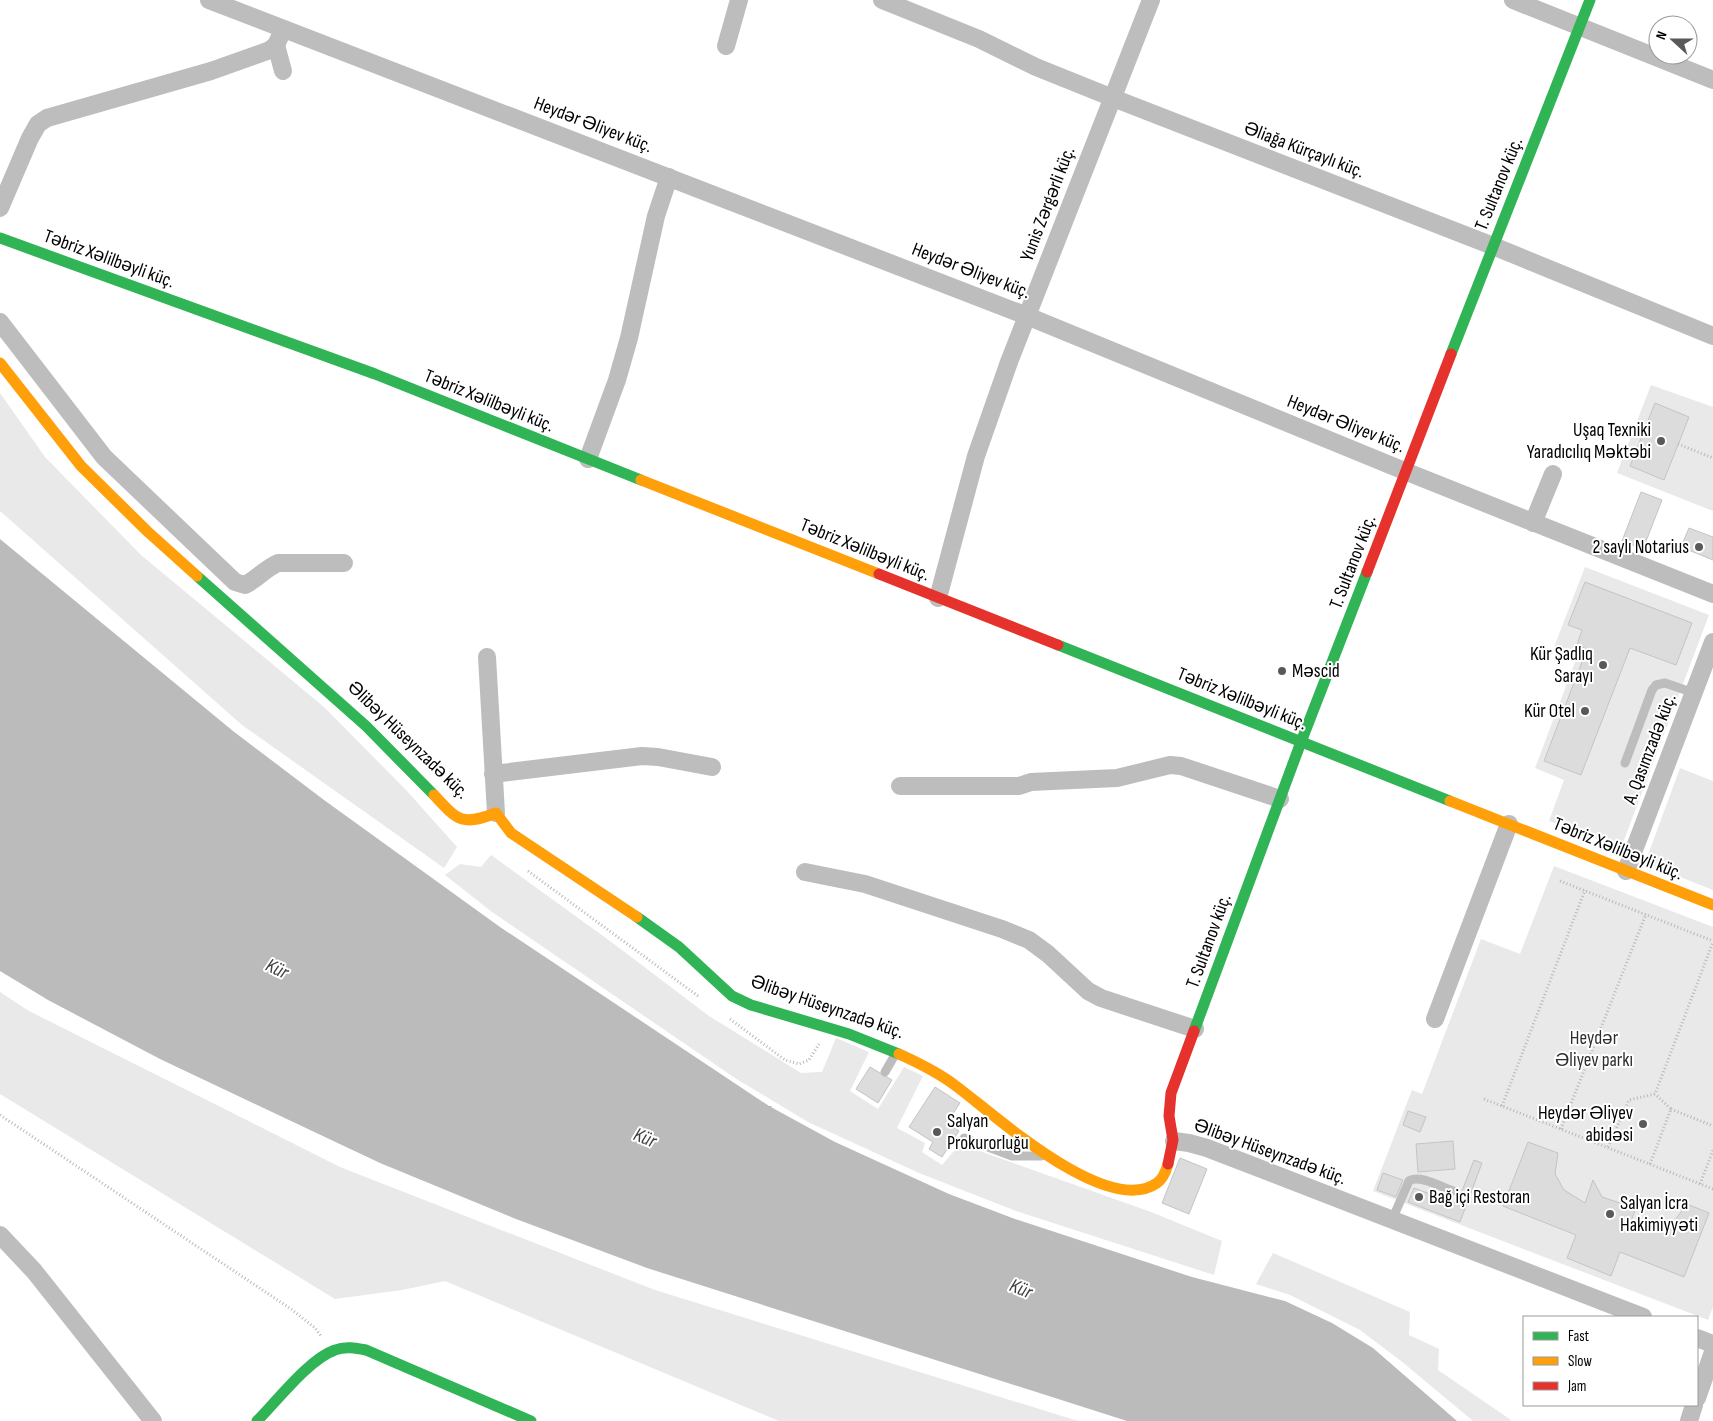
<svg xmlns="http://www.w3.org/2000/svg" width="1713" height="1421" viewBox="0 0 1713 1421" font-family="'Sofia Sans Condensed',sans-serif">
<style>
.green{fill:#e9e9e9}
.water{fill:#bbb}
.building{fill:#dcdcdc;stroke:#c4c4c4}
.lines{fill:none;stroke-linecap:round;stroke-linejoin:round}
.path{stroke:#b8b8b8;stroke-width:3;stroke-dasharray:1 2.5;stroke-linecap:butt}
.lane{stroke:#bdbdbd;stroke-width:9}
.street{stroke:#bdbdbd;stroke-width:18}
.fast{stroke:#30b455;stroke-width:11}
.slow{stroke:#ff9f0a;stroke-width:11}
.jam{stroke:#e5322d;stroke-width:11}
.poi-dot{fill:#595959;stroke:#fff;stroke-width:2}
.labels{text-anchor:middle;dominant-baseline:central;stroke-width:4;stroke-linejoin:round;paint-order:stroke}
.street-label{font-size:19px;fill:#000;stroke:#fff}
.poi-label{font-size:19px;fill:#000;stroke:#fff;text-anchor:end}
.park-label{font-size:19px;fill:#2e2e2e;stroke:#fff}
.water-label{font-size:20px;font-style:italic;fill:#3f3f3f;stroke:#fff}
</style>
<rect width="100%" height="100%" fill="#fff"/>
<!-- green -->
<g class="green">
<polygon points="1651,385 1713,407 1713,511 1617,473"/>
<polygon points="0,393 45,457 141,555 324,707 407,791 457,847 444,868 242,725 0,511"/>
<polygon points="1585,567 1709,615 1621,848 1549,821 1564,780 1535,768 1577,657 1554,647"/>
<polygon points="1680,768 1713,781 1713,890 1645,863"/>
<polygon points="491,855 610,941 709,1016 801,1073 822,1072 836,1038 869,1052 850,1091 878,1109 904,1067 923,1076 897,1128 925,1143 922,1152 942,1165 960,1144 1151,1212 1222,1241 1214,1275 1016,1211 919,1173 808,1122 735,1078 492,912 445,875 460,864 481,867"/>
<polygon points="1554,866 1713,927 1713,1307 1708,1320 1373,1191 1412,1090 1422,1094 1481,939 1520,954"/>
<polygon points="0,992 29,1011 340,1167 655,1290 1078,1421 779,1421 445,1281 402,1290 335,1299 0,1094"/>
<polygon points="1273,1253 1410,1312 1409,1335 1439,1349 1438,1370 1511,1420 1510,1421 1473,1421 1401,1361 1360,1330 1290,1295 1256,1284"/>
</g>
<!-- water -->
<polygon class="water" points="0,539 233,731 324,800 500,927 769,1106 835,1142 949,1194 1015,1219 1192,1277 1285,1301 1332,1323 1373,1348 1457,1421 1127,1421 647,1268 516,1219 380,1163 160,1059 48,1000 0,971"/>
<!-- building -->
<g class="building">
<polygon points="1655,403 1689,417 1664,480 1630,466"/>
<polygon points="1641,492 1662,500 1643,549 1622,541"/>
<polygon points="1689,528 1713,537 1713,560 1681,547"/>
<polygon points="1585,582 1692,623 1676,665 1630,648 1581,775 1544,761 1587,649 1577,645 1582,630 1568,625"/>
<polygon points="870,1067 892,1080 878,1103 856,1089"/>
<polygon points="935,1087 960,1103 947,1123 959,1131 942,1157 929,1149 933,1142 909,1127"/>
<polygon points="1408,1111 1426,1117 1420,1132 1403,1125"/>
<polygon points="1453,1141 1455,1169 1418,1172 1416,1144"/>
<polygon points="1528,1142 1558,1153 1555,1174 1564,1190 1585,1203 1593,1180 1602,1197 1623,1204 1640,1198 1631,1221 1654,1227 1675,1220 1687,1204 1709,1213 1684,1277 1620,1252 1611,1276 1567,1258 1576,1235 1503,1206"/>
<polygon points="1180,1158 1207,1169 1189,1214 1162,1203"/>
<polygon points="1474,1160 1482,1163 1460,1222 1408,1202 1414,1188 1457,1204"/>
<polygon points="1383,1173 1403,1180 1396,1197 1377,1190"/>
</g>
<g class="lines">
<!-- path -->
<g class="path">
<polyline points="1678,444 1713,458"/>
<polyline points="528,871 698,996"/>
<polyline points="1560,881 1713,941"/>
<polyline points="730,1019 785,1060 799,1064 809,1060 819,1044"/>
<polyline points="1484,1099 1713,1189"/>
<polyline points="770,1106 770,1117"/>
<polyline points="1502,1106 1585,890"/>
<polyline points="1671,1109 1713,1126"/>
<polyline points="0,1115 291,1309 315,1328 321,1336"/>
<polyline points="1561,1129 1646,914"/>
<polyline points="1608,1147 1629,1100 1655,1094 1713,942"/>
<polyline points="1650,1164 1671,1109 1655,1094"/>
<polyline points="1700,1184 1713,1150"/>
</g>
<!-- lane -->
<g class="lane">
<polyline points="1625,763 1652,690 1656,685 1665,683 1694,693"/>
<polyline points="885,1072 896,1053"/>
<polyline points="964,1138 1012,1156 1041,1156"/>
<path d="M1392,1220L1409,1181C1419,1174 1442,1187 1453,1191"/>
</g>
<!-- street -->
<g class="street">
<polyline points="209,0 1027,316 1407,472 1713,594"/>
<polyline points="882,0 979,39 1036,67 1113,98 1493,246 1713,336"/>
<polyline points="1513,0 1713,80"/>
<polyline points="276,45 283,71"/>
<polyline points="726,46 739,0"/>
<polyline points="0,208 30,138 38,124 47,118 211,71 270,50 276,45 283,30"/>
<path d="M0,322L104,457L235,582L245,585C257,579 266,568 278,563H344"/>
<polyline points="588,459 617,380 629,338 656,216 669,177"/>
<polyline points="1533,523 1553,474"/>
<polyline points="938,598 976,456 1009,362 1151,0"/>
<polyline points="487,657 496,813"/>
<polyline points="493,774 642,756 658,757 712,767"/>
<polyline points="900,786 1019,786 1031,782 1117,778 1170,765 1181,766 1280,799"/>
<polyline points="1626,871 1713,642"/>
<polyline points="805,872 865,884 1002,929 1029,940 1048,954 1088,991 1101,998 1195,1029"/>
<polyline points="1435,1019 1509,824"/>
<polyline points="1174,1141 1189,1143 1207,1148 1643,1317"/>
<polyline points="0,1235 34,1271 153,1421"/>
<polyline points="1697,1338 1713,1344"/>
<polyline points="1697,1398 1713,1352"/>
<polyline points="1689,1421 1694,1405"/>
</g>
<!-- fast -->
<g class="fast">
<polyline points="0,238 375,374 641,480"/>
<polyline points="1451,354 1590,0"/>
<polyline points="197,576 366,726 434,795"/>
<polyline points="1058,645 1450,801"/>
<polyline points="637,917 679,947 732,996 751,1005 849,1034 899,1054"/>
<polyline points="1194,1031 1301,742 1367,572"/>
<path d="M257,1421C277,1401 309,1359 335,1350C345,1346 356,1348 366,1350L531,1421"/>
</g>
<!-- slow -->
<g class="slow">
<polyline points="0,363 81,466 147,531 197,576"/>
<polyline points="641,480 879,574"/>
<path d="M434,795C458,821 462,826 496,813L511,833L637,917"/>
<polyline points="1450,801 1713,905"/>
<path d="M899,1054C919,1063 939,1073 956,1086C995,1115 1107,1218 1157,1183C1163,1179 1166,1171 1168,1164"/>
</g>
<!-- jam -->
<g class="jam">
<polyline points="1367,572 1451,354"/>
<polyline points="879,574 1058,645"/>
<polyline points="1168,1164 1173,1140 1169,1116 1171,1093 1194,1031"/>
</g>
</g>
<!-- markers -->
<g class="poi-dot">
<circle cx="1661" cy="441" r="5"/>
<circle cx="1699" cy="547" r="5"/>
<circle cx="1603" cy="665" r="5"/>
<circle cx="1282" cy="671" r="5"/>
<circle cx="1585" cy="711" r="5"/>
<circle cx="1643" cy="1124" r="5"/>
<circle cx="937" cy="1132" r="5"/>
<circle cx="1419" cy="1197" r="5"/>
<circle cx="1610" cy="1214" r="5"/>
</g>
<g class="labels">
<!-- street labels -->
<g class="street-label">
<text transform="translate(593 125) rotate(21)">Heydər Əliyev küç.</text>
<text transform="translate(1304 150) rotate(21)">Əliağa Kürçaylı küç.</text>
<text transform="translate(1499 184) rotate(-68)">T. Sultanov küç.</text>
<text transform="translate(1048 204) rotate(-69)">Yunis Zərgərli küç.</text>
<text transform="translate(109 259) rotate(20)">Təbriz Xəlilbəyli küç.</text>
<text transform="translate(971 271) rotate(21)">Heydər Əliyev küç.</text>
<text transform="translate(489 401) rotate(22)">Təbriz Xəlilbəyli küç.</text>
<text transform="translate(1346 424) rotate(22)">Heydər Əliyev küç.</text>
<text transform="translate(865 550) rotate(22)">Təbriz Xəlilbəyli küç.</text>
<text transform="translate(1353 562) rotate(-69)">T. Sultanov küç.</text>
<text transform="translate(1242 699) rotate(22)">Təbriz Xəlilbəyli küç.</text>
<text transform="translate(408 740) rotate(44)">Əlibəy Hüseynzadə küç.</text>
<text transform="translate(1650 749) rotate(-69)">A. Qasımzadə küç.</text>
<text transform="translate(1618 849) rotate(22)">Təbriz Xəlilbəyli küç.</text>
<text transform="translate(1209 941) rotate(-70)">T. Sultanov küç.</text>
<text transform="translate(827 1007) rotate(19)">Əlibəy Hüseynzadə küç.</text>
<text transform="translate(1270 1152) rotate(20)">Əlibəy Hüseynzadə küç.</text>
</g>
<!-- poi labels -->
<g class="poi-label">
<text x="1651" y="430">Uşaq Texniki<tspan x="1651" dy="22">Yaradıcılıq Məktəbi</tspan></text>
<text x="1689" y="547">2 saylı Notarius</text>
<text x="1593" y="654">Kür Şadlıq<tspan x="1593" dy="22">Sarayı</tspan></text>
<text x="1292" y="671" text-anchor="start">Məscid</text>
<text x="1575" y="711">Kür Otel</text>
<text x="1633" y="1113">Heydər Əliyev<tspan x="1633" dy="22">abidəsi</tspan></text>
<text x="947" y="1121" text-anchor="start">Salyan<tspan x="947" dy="22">Prokurorluğu</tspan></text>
<text x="1429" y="1197" text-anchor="start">Bağ içi Restoran</text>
<text x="1620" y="1203" text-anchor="start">Salyan İcra<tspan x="1620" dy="22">Hakimiyyəti</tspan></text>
</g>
<!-- park labels -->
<g class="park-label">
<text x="1594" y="1038">Heydər<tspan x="1594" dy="22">Əliyev parkı</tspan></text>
</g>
<!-- water labels -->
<g class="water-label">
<text transform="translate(277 969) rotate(26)">Kür</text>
<text transform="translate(645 1138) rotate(22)">Kür</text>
<text transform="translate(1021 1289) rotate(22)">Kür</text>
</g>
</g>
<!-- legend -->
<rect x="1523" y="1316" width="175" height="90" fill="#ffffff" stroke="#999999"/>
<rect x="1533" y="1332" width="25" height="8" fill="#30b455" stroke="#999999"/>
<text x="1568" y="1341" font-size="15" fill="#000000">Fast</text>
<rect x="1533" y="1357" width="25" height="8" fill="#ff9f0a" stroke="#999999"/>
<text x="1568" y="1366" font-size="15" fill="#000000">Slow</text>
<rect x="1533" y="1382" width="25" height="8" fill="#e5322d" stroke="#999999"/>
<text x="1568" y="1391" font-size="15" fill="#000000">Jam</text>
<!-- north arrow -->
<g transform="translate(1673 40) rotate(291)"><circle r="24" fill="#ffffff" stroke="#999999"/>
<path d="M0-4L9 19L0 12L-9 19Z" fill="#595959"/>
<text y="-8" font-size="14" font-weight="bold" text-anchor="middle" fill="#000000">N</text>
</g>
</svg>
